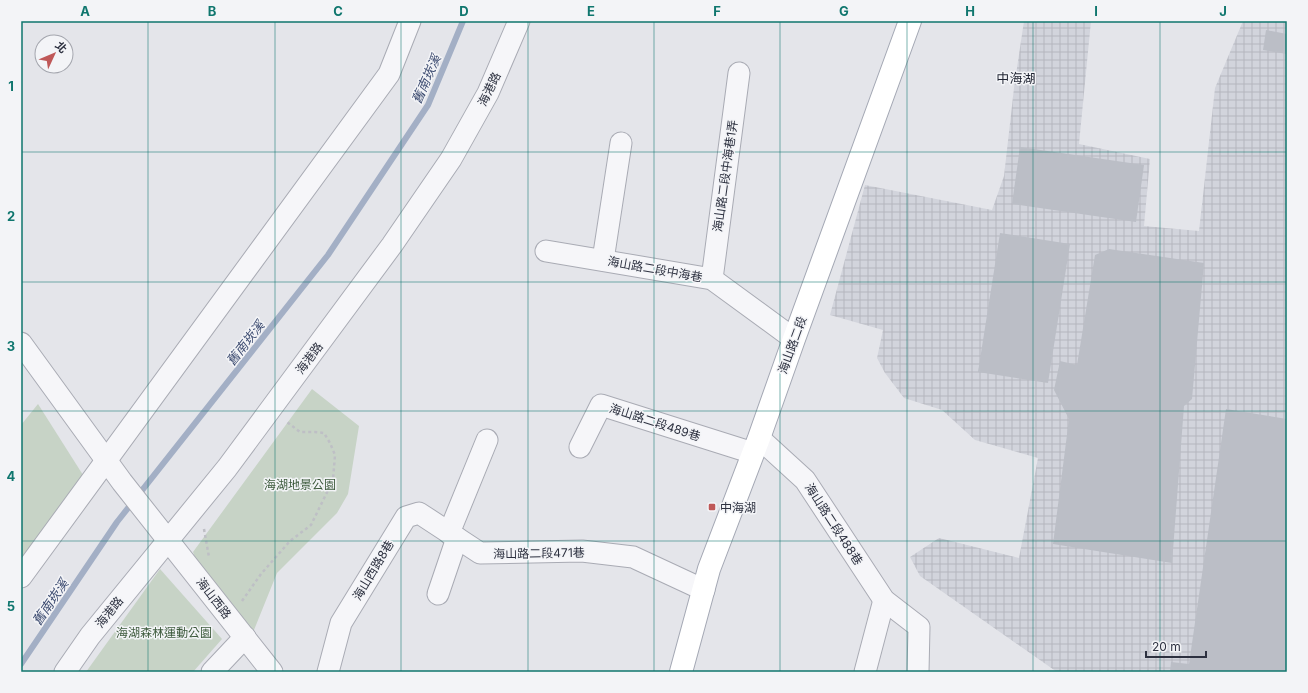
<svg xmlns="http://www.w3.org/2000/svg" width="1308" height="693" viewBox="0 0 1308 693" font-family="Inter,'Noto Sans TC',sans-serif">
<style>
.industrial{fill:url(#industrial-grid)}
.green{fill:#c7d3c6}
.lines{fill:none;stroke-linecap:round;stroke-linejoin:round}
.stream{stroke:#a3afc5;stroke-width:6}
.building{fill:#bbbec6}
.minor-casing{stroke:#a9abb4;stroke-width:23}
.major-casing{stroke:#a4a8b4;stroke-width:24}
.path{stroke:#bebfc5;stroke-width:2.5;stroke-dasharray:3 3;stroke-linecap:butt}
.minor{stroke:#f6f6f9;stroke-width:21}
.major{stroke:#fff;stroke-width:22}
.grid{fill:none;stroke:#0f766e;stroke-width:1;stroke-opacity:0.55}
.poi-dot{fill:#bf5858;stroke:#f3f4f7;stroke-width:1.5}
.labels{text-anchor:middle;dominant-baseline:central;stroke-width:3;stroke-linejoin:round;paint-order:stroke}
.street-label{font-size:12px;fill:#2d3140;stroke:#f3f4f7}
.park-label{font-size:12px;fill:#3d5a3c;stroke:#f3f4f7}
.poi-label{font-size:12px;fill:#2d3140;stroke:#f3f4f7;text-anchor:start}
.neighbourhood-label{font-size:13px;fill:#1f2331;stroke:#f3f4f7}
.water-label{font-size:13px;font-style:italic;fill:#3c4b70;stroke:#f3f4f7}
.neatline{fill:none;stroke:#0f766e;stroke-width:1.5}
.grid-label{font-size:13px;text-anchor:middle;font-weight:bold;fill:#0f766e}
</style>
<defs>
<pattern id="industrial-grid" width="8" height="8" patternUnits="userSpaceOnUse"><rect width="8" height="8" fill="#d2d4dc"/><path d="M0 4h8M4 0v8" fill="none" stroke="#b5b6be"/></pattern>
</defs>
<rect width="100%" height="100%" fill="#e4e5ea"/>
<!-- industrial -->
<polygon class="industrial" points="1024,21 1091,21 1079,144 1150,159 1144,226 1199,231 1215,88 1243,21 1287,21 1287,672 1057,672 920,576 910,557 939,538 1019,558 1038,458 975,440 942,410 904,398 885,373 877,358 883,330 830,315 865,185 992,210 1004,176 1014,88"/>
<!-- green -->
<g class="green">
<polygon points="312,389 359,426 348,494 337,513 277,573 252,635 198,566 193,552"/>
<polygon points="38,404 83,475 21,564 21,425"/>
<polygon points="160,569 222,639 193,672 86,672"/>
</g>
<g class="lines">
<!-- stream -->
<polyline class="stream" points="21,664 117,522 328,255 428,105 463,21"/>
</g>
<!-- building -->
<g class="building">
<polygon points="1266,30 1287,34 1287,54 1263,50"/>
<polygon points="1020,147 1144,165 1136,222 1012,204"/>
<polygon points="1000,233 1070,244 1048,383 978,372"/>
<polygon points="1109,249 1204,263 1192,399 1184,406 1172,563 1053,544 1069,419 1054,390 1060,361 1077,365 1095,255"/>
<polygon points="1226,409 1287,419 1287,672 1170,672 1171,662 1189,664"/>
</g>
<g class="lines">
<defs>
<g id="minor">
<polyline points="546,251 712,279 794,339"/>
<polyline points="603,260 621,143"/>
<polyline points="712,279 739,73"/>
<polyline points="21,343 122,482 272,672"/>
<polyline points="759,438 805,480 884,600 919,627 918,672"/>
<polyline points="580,447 601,405 753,453"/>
<polyline points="449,533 487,440"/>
<polyline points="21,577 389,74 410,21"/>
<polyline points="438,594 457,538"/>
<polyline points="65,672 90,636 227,468 392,245 451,159 488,93 519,21"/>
<polyline points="212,672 245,637"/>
<polyline points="328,672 341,623 406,517 419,513 480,553 582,551 633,557 704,590"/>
<polyline points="865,672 884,600"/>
</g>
<polyline id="major" points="681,672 709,569 759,438 794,339 910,21"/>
</defs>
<!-- minor casing -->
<use href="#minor" class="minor-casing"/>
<!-- major casing -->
<use href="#major" class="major-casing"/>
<!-- path -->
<g class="path">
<polyline points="204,529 209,557"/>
<polyline points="242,601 261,574 290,541 311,525 333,480 335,455 330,443 324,433 315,432 300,432 287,422"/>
</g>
<!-- minor -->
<use href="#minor" class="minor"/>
<!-- major -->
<use href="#major" class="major"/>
</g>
<!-- grid -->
<path class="grid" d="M148,21V672M275,21V672M401,21V672M528,21V672M654,21V672M780,21V672M907,21V672M1033,21V672M1160,21V672M21,152H1287M21,282H1287M21,411H1287M21,541H1287"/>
<!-- markers -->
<rect class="poi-dot" x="708" y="503" width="8" height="8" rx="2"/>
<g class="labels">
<!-- street labels -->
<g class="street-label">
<text transform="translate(489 89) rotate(-64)">海港路</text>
<text transform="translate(725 176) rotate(-82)">海山路二段中海巷1弄</text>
<text transform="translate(655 269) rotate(10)">海山路二段中海巷</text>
<text transform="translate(792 345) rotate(-70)">海山路二段</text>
<text transform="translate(309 358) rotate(-53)">海港路</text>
<text transform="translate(655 422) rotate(18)">海山路二段489巷</text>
<text transform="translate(834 524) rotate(57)">海山路二段488巷</text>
<text transform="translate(539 553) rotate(-1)">海山路二段471巷</text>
<text transform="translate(373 570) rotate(-59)">海山西路8巷</text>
<text transform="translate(214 598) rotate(52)">海山西路</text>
<text transform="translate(109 612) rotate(-51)">海港路</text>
</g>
<!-- park labels -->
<g class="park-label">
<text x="300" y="484">海湖地景公園</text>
<text x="164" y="632">海湖森林運動公園</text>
</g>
<!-- poi labels -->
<g class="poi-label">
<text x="720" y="507">中海湖</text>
</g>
<!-- neighbourhood labels -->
<g class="neighbourhood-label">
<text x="1016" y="78">中海湖</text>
</g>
<!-- water labels -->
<g class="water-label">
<text transform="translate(426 79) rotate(-66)">舊南崁溪</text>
<text transform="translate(245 343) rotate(-52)">舊南崁溪</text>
<text transform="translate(50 602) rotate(-56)">舊南崁溪</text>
</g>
</g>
<!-- border -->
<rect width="1308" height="693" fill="none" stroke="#f3f4f7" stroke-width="44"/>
<!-- north arrow -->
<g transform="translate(54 54) rotate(46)"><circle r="19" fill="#f3f4f7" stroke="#a4a6ae"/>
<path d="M0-3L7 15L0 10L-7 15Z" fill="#bf5858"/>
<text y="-6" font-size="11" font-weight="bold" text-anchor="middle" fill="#2d3140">北</text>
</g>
<!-- scale -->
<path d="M1146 651v6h60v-6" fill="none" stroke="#2d3140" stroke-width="2"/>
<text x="1152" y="651" font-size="12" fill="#2d3140" stroke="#f3f4f7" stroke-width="3" paint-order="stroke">20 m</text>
<rect x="22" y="22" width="1264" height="649" class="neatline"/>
<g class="grid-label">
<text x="85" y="16">A</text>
<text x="212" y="16">B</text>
<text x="338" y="16">C</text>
<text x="464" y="16">D</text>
<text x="591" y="16">E</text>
<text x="717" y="16">F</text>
<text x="844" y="16">G</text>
<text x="970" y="16">H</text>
<text x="1096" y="16">I</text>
<text x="1223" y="16">J</text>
<text x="11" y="91">1</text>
<text x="11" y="221">2</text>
<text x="11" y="351">3</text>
<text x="11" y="481">4</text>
<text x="11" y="611">5</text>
</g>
</svg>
